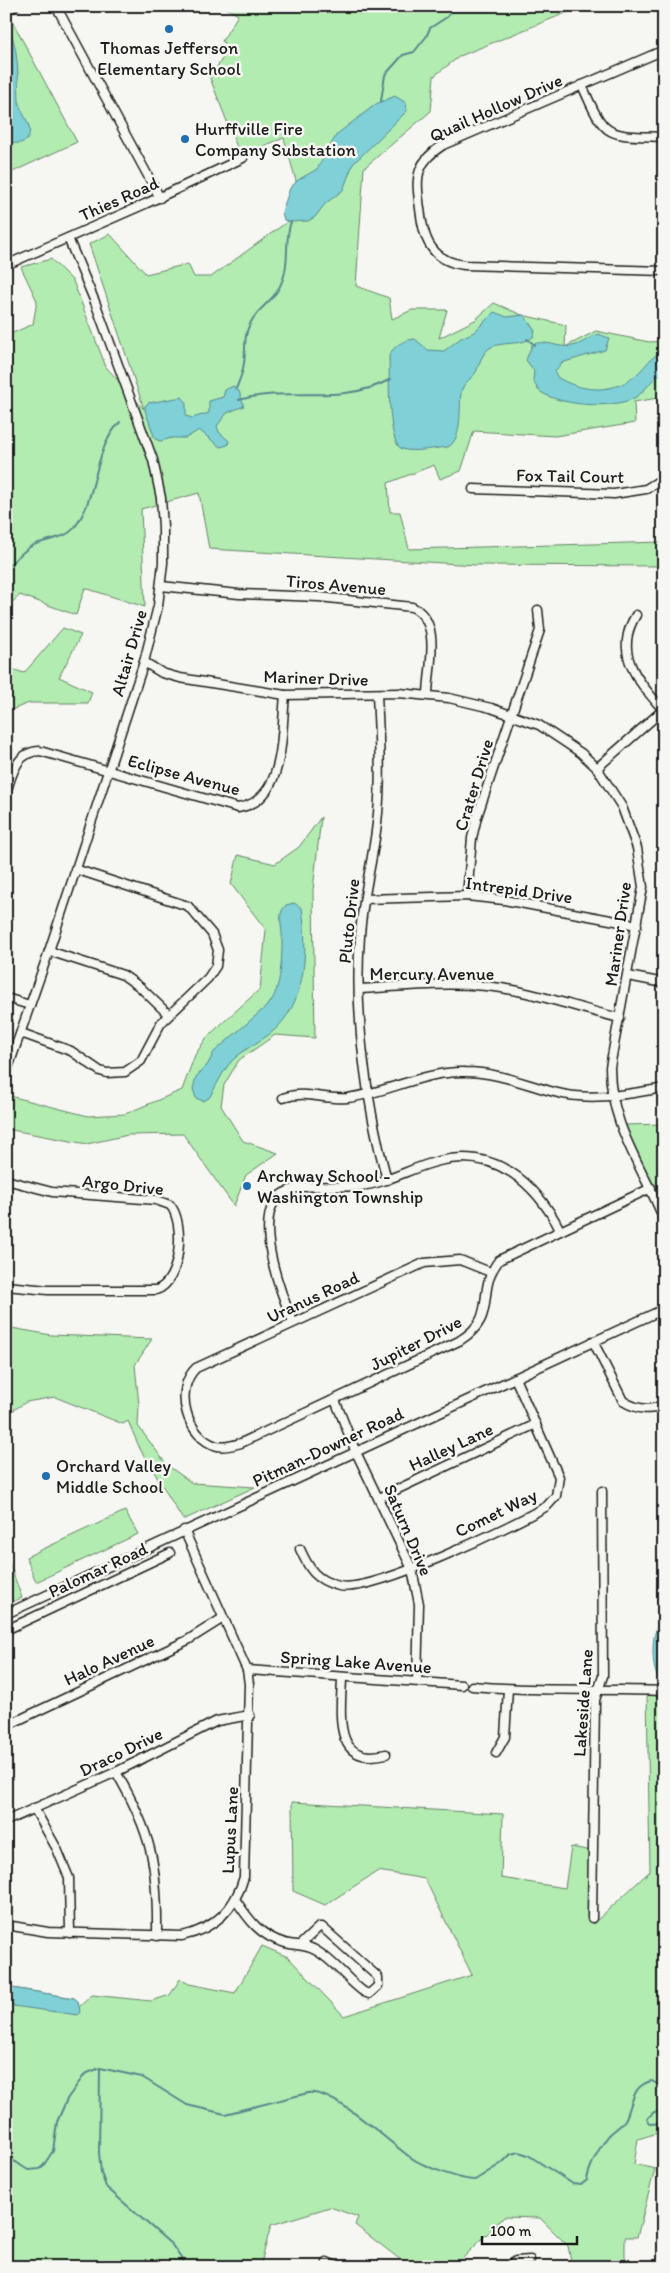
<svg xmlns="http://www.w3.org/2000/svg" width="670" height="2273" viewBox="0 0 670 2273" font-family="Itim,sans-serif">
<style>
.green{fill:#b2ecb1;stroke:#678466}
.water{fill:#7fd0d7;stroke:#57888c}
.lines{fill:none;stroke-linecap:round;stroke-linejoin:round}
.stream{stroke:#57888c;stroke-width:2}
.minor-casing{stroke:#1c1c1c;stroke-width:11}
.minor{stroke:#f6f6f2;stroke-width:8}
.poi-dot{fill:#1f6fb2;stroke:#f6f6f2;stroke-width:2}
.labels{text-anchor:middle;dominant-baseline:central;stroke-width:5;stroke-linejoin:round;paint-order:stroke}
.poi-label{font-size:18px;fill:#1c1c1c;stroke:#f6f6f2;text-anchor:start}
.street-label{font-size:18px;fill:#1c1c1c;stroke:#f6f6f2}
</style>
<rect width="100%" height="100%" fill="#f6f6f2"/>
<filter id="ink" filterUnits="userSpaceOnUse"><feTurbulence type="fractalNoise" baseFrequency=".02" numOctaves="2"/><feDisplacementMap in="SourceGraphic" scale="10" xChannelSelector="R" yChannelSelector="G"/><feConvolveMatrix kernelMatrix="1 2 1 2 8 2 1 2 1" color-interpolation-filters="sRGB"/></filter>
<g filter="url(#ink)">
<!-- green -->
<g class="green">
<polygon points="223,6 583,6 460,56 434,76 431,111 364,168 356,286 389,298 392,319 412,310 447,310 439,338 475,320 494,303 522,315 566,325 565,347 596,331 649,342 664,341 664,397 634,402 635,423 555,436 474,431 461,471 440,479 434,465 388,483 390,512 400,512 409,549 664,542 664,566 476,565 209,549 199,493 141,509 145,607 85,588 76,615 20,595 6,608 6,336 33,324 37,301 21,267 51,259 73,281 106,367 144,409 89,244 110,234 146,274 188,264 194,277 211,277 287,222 296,181 284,138 240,155 210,78 229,48 222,41 238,15"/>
<polygon points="9,15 77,142 6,175 6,16"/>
<polygon points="63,628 81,635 59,677 92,692 88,703 29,703 6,712 6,667 24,673"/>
<polygon points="321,817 313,890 315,1038 275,1035 239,1060 224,1085 221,1106 243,1141 278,1153 246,1175 234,1206 183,1134 128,1135 87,1144 6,1129 6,1110 10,1096 88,1116 125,1114 182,1090 195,1055 207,1037 260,989 266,930 231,884 238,855 275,864 299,847"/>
<polygon points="664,1124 664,1208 624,1125"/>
<polygon points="6,1327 51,1335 152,1339 135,1365 139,1405 138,1426 167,1465 192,1483 255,1487 183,1520 140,1449 128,1421 123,1424 55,1397 26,1402 6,1415"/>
<polygon points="125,1511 138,1534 36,1582 26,1557"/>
<polygon points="6,1554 22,1598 6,1604"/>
<polygon points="664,1685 664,2131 638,2139 634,2164 655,2169 637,2237 625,2237 625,2262 572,2266 568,2246 540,2218 504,2217 454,2267 410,2267 355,2225 358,2217 330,2207 271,2225 260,2267 6,2267 6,1987 74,1998 79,2007 92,1995 151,2001 170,1995 180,1979 189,1984 235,1993 262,1946 288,1957 344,2016 472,1975 425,1879 378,1871 325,1905 293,1891 292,1802 503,1814 501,1878 565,1888 571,1847 592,1851 593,1924 650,1871 647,1690"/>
</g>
<!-- water -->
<g class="water">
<path d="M6,28C19,36 18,85 19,100C19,115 36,124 27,140C19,145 11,145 6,136L9,82Z"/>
<polygon points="395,96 406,103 407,111 353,164 343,190 325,204 315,217 308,221 289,222 284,220 282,212 290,188 298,180 317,169 337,134 376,104"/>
<path d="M494,312L507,317L524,315L535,331L533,337C520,348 493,338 484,354C480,359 479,366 476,372C471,380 463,382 461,393C459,408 463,439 448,447C435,448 414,453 402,449C386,442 390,373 389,356C394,345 404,340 415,339L428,350L444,351L461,338L474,332Z"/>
<path d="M598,334L609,338L605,350L561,363L555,372L557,377C582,393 616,394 637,374C646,366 653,354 664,351V372C652,377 647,390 636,397C614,410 557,406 538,390L533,380L534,371L526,360L532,345C544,338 558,349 572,346C583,344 589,337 598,334Z"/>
<polygon points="233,386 239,391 244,406 227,413 217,426 219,432 229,441 228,445 220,447 199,430 186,438 172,438 160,441 155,439 145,410 145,406 148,403 182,397 186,402 186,416 192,418 209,413 209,401 223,397 225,390"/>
<path d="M294,903L302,908C308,951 307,1004 271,1033C258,1043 242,1050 231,1062C222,1072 216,1087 209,1098L203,1101L196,1098L193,1089L196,1077L208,1064L214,1052L268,1005C282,990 282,955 282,935C282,924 277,914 286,905Z"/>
<path d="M664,1556V1685C652,1677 652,1650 654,1637C655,1631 659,1624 658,1618C657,1594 655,1580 664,1556Z"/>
<polygon points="6,1987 74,1998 78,2001 80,2012 78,2015 6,2005"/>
</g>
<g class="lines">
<!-- stream -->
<g class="stream">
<polyline points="381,101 385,75 403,55 414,52 426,37 430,28 447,17 456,6"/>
<polyline points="527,339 535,345"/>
<path d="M236,389C239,381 243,373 244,363C246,349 243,335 251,322C260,305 275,302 283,279C290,260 284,240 291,222"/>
<path d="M239,400C291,385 339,407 391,379"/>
<path d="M6,568C14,561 21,553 30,547C44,538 64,541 75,527C99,495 92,451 120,422"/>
<polyline points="100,2068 99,2153 101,2172 106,2187 172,2245 187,2267"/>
<polyline points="664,2111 654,2112 647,2119 650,2124 664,2123"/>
<path d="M6,2156L28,2170L39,2169L43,2166L53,2151L57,2122L67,2099L85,2074L100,2068L142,2077L187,2105L225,2114L308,2093C334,2089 387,2141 410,2157C422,2166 461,2180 475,2180L502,2163L511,2154L519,2152L528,2155L573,2184L581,2185L587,2180C589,2167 598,2150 606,2139C611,2131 620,2128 625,2120C633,2105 631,2085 652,2081L657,2084L664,2094"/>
</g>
<defs>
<g id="minor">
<polyline points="56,6 160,198"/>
<polyline points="6,11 15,6"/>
<path d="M664,50L443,145C432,152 424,159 420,170C416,180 418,191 419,201C423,233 426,260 464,265L664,271"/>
<path d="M582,85C606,140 606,135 664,137"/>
<polyline points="6,265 145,204 243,158"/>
<polyline points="473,489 614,494 646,489 664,478"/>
<path d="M161,586L239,594L319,597L412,607C443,621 428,669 428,695"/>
<path d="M636,615C612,654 639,682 664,711"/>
<path d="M144,662L162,673L180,678L285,695L399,693L449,698L491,708L539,725L581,753L597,768L622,807L637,848L643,887L610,1067C610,1126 643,1167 664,1220"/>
<path d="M377,694C379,737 382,781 377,823C373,861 362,898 360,936C354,1015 366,1103 387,1180"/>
<polyline points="597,768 664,709"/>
<path d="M6,793C12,774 17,751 40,751L238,808C286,801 281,733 285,695"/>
<polyline points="467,896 472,838 477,817 540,630 538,610"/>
<polyline points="365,899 467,896 504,900 637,925"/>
<polyline points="49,951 123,975 140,987 169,1015"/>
<polyline points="628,976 664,983"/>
<path d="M360,989C410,986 463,980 513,990C549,997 584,1010 620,1018"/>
<polyline points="6,998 30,1005"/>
<polyline points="21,1033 71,1051 100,1071 107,1073 125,1072 141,1061 161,1023 208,978 216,966 218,950 212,934 188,906 75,869"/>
<polyline points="6,1074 49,951 144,662 158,606 163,563 163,527 161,498 153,460 95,302 68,238"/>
<path d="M283,1098C306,1090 323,1100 347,1098C388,1093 423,1071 465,1072C497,1072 524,1084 554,1092C590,1102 628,1094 664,1088"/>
<path d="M6,1180L52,1192L156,1200L170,1205C185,1221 182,1282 156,1290H48L6,1286"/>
<path d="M490,1272L460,1260L424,1263L196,1368C173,1390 187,1438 217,1446C225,1448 233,1445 241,1443L459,1341C500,1316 474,1293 499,1260L651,1188"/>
<path d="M293,1322C281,1294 257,1231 274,1202C288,1179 336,1189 360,1186C388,1183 412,1167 439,1161C495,1147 536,1183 560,1230"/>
<path d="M593,1341L623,1401C636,1409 651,1412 664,1404"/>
<polyline points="335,1400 355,1450 412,1569 419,1604 417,1681"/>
<polyline points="379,1498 536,1424"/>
<path d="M300,1549C309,1569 315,1580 339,1586C372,1594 514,1525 547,1506L556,1496L559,1477L515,1378"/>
<polyline points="6,1614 664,1309"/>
<polyline points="6,1630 170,1553"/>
<polyline points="247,1670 462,1685"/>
<path d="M342,1678C341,1713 332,1767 386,1754"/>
<path d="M472,1686C536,1692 600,1688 664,1691"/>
<polyline points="6,1726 188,1640 223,1618"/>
<polyline points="496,1753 505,1737 508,1689"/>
<path d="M116,1772C152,1833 158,1866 157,1936"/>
<polyline points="34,1808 57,1849 69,1878 70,1933"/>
<polyline points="6,1821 116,1772 217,1721 250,1715"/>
<path d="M235,1899C249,1920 260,1936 285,1943C296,1946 305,1944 315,1950C334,1960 347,1980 364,1992L369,1994L378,1986V1977L322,1927H319L301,1944"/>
<polyline points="592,1918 595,1700 603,1676 602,1491"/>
<path d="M6,1925L48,1932L182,1936C214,1929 235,1909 244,1877L249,1684L247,1670L184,1530"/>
<polyline points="327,2262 338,2267"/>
<polyline points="508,2267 516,2261 530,2260"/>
</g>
</defs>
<!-- minor casing -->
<use href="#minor" class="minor-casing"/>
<!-- minor -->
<use href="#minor" class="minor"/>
</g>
</g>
<!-- markers -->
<g class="poi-dot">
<circle cx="169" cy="29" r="5"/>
<circle cx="185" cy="139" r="5"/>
<circle cx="247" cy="1186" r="5"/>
<circle cx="46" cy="1476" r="5"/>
</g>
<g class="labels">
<!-- poi labels -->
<g class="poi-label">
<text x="169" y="48" text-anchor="middle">Thomas Jefferson<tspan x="169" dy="21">Elementary School</tspan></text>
<text x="195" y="129">Hurffville Fire<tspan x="195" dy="21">Company Substation</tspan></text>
<text x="257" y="1176">Archway School -<tspan x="257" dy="21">Washington Township</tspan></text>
<text x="56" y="1466">Orchard Valley<tspan x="56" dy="21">Middle School</tspan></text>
</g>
<!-- street labels -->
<g class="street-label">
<text transform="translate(496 108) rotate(-24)">Quail Hollow Drive</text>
<text transform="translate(119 199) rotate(-24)">Thies Road</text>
<text transform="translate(570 476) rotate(1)">Fox Tail Court</text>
<text transform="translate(336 585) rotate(5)">Tiros Avenue</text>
<text transform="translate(129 653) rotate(-74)">Altair Drive</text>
<text transform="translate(316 678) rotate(2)">Mariner Drive</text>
<text transform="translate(184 775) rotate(15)">Eclipse Avenue</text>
<text transform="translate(474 785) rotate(-73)">Crater Drive</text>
<text transform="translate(519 890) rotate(8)">Intrepid Drive</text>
<text transform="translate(349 921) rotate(-84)">Pluto Drive</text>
<text transform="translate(618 934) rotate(-82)">Mariner Drive</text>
<text x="432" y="974">Mercury Avenue</text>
<text transform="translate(123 1185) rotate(6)">Argo Drive</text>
<text transform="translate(313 1297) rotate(-25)">Uranus Road</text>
<text transform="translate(416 1343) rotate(-27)">Jupiter Drive</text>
<text transform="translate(328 1447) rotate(-25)">Pitman-Downer Road</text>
<text transform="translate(451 1447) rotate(-25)">Halley Lane</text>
<text transform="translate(496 1513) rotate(-26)">Comet Way</text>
<text transform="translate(408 1530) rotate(67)">Saturn Drive</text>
<text transform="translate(98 1570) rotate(-25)">Palomar Road</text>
<text transform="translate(109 1660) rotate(-25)">Halo Avenue</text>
<text transform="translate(356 1662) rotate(4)">Spring Lake Avenue</text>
<text transform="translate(583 1703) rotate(-86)">Lakeside Lane</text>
<text transform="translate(121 1752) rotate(-26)">Draco Drive</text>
<text transform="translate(230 1830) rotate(-87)">Lupus Lane</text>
</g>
</g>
<!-- margin -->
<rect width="670" height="2273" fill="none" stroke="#f6f6f2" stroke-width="25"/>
<rect x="12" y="12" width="645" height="2248" fill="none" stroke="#1c1c1c" stroke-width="2" filter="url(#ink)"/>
<!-- scale -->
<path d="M482 2236v8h95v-8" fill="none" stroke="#1c1c1c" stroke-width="2.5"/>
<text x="490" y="2236" font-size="15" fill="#1c1c1c" stroke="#f6f6f2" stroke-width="4" paint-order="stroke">100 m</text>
</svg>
